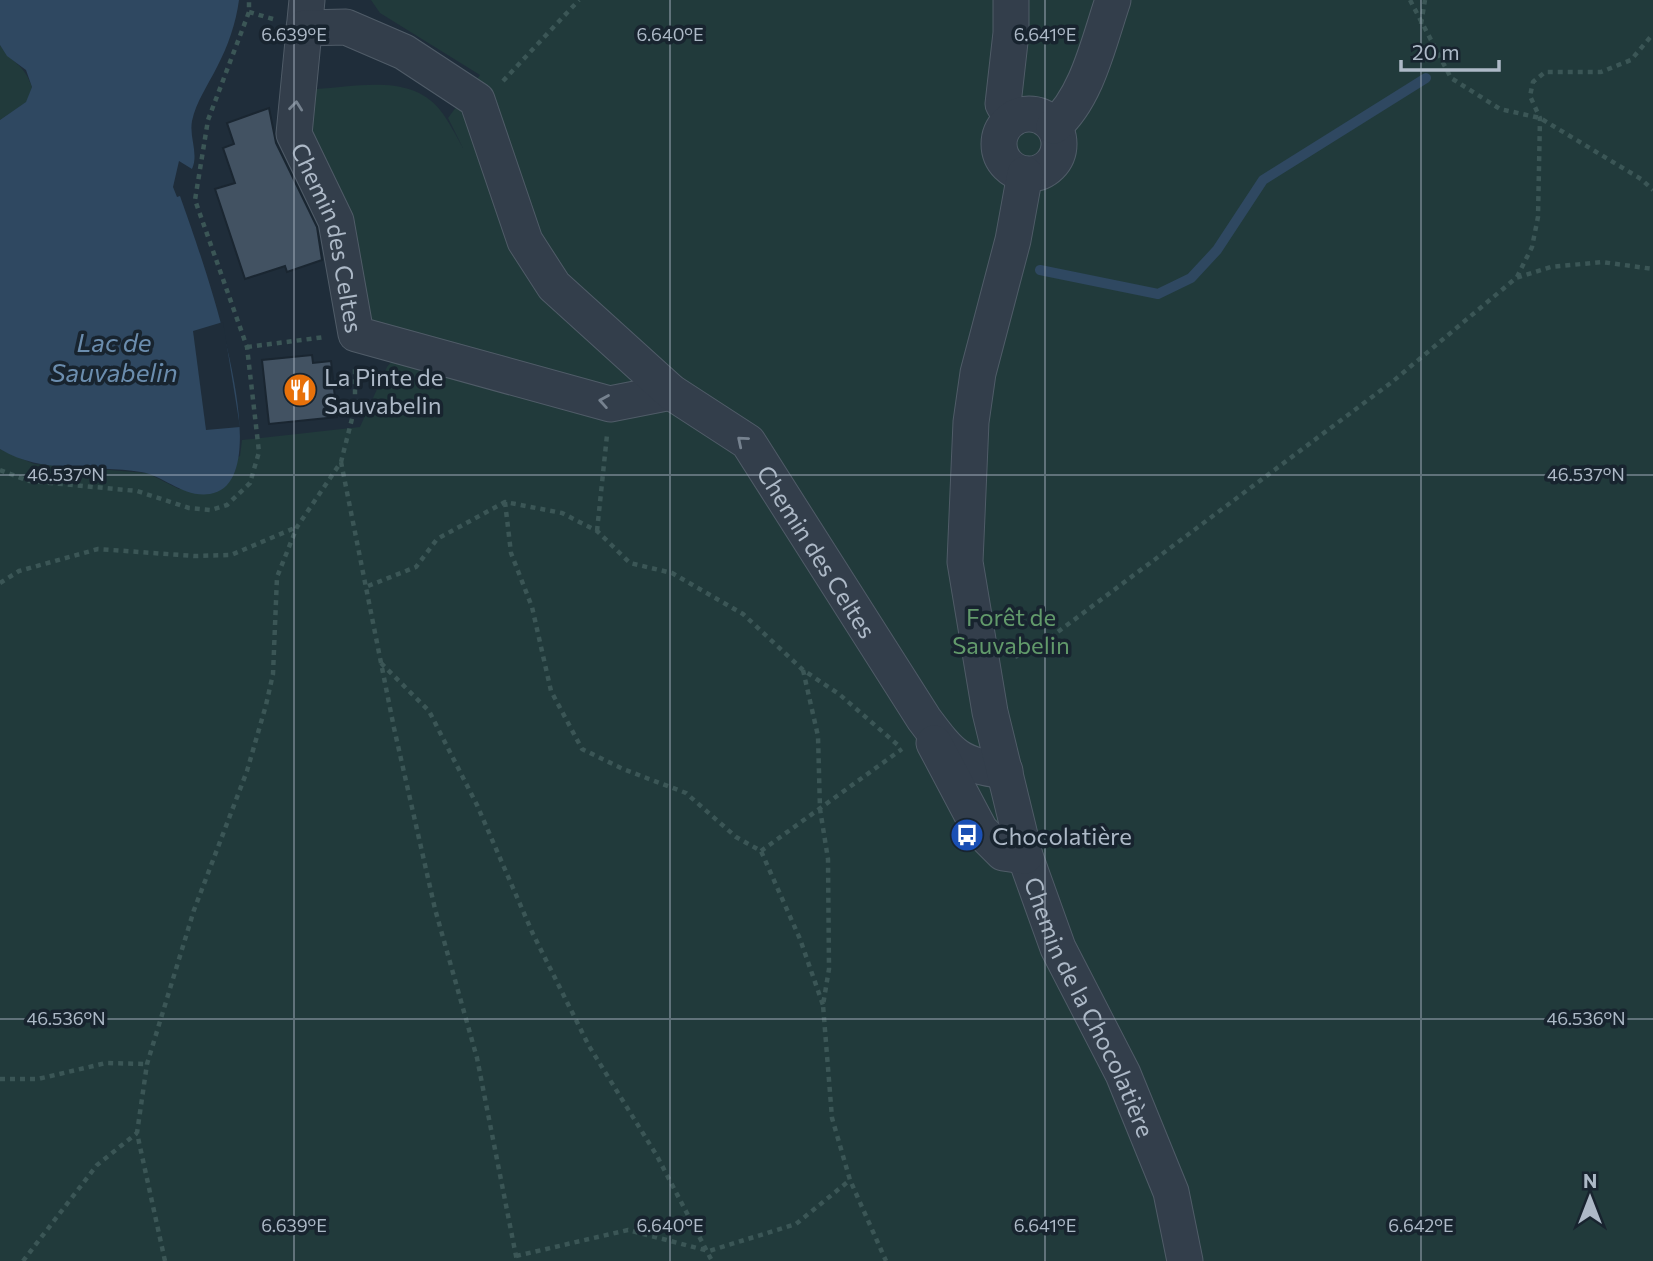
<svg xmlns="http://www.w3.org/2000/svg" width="1653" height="1261" viewBox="0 0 1653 1261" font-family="Commissioner,sans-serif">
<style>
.green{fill:#213a3b}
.water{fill:#2f4861}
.pier{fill:#1f2d3a}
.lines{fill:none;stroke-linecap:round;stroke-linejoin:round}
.stream{stroke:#2f4861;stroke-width:10}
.building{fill:#425262;stroke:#1a2631;stroke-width:2}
.minor-casing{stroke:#505c68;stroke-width:37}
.path{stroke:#3b5656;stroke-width:4.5;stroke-dasharray:5 5;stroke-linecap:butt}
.minor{stroke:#333e4b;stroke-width:35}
.oneway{stroke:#76828f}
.ticks{fill:none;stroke:#adb9c7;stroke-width:2;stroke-opacity:0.45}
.labels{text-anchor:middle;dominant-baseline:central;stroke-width:7;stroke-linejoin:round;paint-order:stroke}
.street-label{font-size:24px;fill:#adb9c7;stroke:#18242f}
.poi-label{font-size:24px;fill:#adb9c7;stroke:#18242f;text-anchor:start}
.park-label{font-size:24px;fill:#629a6b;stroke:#18242f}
.water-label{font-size:26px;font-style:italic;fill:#6b8dae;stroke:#18242f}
.ticks-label{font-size:18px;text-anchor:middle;fill:#adb9c7;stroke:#18242f;stroke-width:7;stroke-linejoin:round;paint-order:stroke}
</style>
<rect width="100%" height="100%" fill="#1f2d3a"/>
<!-- green -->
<g class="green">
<path d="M371,0H1653V1261H0V449L34,464L147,473L179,489L240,456L242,440L360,427L387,367L409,341L375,325L363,312L310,144L316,89C356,87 411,73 440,110C449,121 456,136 463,148L448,118L480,75L380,13Z"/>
<path d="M0,45C13,65 23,62 32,87L27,102L0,120Z"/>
</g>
<!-- water -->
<path class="water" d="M0,0H239C236,23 228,46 217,67C208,85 196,102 192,121C189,138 199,153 192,169L179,161L173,187L177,197L180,196C195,239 286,482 210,494C183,498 165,476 141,472C93,464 43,475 0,449V120L26,102L32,87L26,70L7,56L0,45Z"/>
<!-- pier -->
<polygon class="pier" points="223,322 240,427 206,430 193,331"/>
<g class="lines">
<!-- stream -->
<polyline class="stream" points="1040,270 1158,294 1191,278 1217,250 1263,180 1426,78"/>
</g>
<!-- building -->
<g class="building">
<polygon points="269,108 276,143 317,227 322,260 287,272 285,266 245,279 215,189 235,183 223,148 234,144 227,123"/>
<polygon points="312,355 313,363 331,361 337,417 269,424 262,360"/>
</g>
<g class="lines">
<defs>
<g id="minor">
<path id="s1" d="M307,0L294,134L336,221L356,334L610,404L671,392"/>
<polyline points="1011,0 1011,33 1003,104 1012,119"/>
<path id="s2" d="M304,28L346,27L404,52L477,100L525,241L554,286L671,392L748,442L924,719C951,755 958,765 1005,771"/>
<circle cx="1029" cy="144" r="30"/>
<path d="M1054,126C1087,98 1099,41 1113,0"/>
<path id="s3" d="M1025,174L1013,240L978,373L971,422L965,562L990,712L1025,856L1058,948L1123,1074L1171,1192L1185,1261"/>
<polyline points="934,743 980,830 1003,853 1025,856"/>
</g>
</defs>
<!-- minor casing -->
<use href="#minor" class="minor-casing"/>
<!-- path -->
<g class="path">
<polyline points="1410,0 1451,78 1500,109 1540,118 1641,179 1653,190"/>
<polyline points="249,12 273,19"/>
<polyline points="1421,24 1425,0"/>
<polyline points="503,81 579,0"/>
<polyline points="1517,277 1532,247 1538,217 1540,118 1530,96 1533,82 1545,72 1601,72 1631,60 1653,34"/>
<polyline points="247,347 325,337"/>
<polyline points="341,462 394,728 435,909 477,1058 517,1261"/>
<polyline points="0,470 29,481 137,491 189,508 211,510 227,505 250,483 259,452 247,347 195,200 208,120 249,12 249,0"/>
<polyline points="505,502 511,553 532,607 551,691 582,749 623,769 686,793 736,837 761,851 800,939 823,1005"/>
<polyline points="597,531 607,435"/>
<polyline points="0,583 19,571 98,549 194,556 231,555 297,527"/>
<polyline points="368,586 416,567 437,539 505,502 562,513 597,531 630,563 672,573 743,614 803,670 839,694 899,746"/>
<polyline points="1015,657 1043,643 1392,382 1516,278 1551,267 1602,262 1653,269"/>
<polyline points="381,663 429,711 477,805 533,934 589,1046 657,1156 712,1261"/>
<polyline points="803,670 818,736 820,809 828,859 829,969 823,1005 832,1118 850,1180 886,1261"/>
<polyline points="761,851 902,749"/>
<polyline points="0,1079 38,1079 106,1063 147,1064"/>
<polyline points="516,1256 628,1230 709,1251 796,1224 850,1180"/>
<polyline points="23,1261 97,1165 137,1133"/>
<polyline points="165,1261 137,1133 147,1064 194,910 247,771 266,705 273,674 277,577 297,527 341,462 355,407 355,367"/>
</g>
<!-- minor -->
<use href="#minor" class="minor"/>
</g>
<!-- one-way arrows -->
<defs><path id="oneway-chevron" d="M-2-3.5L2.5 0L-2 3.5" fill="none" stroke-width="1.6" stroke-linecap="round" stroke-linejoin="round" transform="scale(1.75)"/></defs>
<g class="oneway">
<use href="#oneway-chevron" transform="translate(296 106) rotate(-84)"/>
<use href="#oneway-chevron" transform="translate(604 401) rotate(-170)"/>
<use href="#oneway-chevron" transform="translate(742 441) rotate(-140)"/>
</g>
<!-- ticks -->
<path class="ticks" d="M294,0V1261M670,0V1261M1045,0V1261M1421,0V1261M0,475H1653M0,1019H1653"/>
<!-- icons -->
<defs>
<symbol id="restaurant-disc" viewBox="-11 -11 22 22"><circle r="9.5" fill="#e8710a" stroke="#18242f"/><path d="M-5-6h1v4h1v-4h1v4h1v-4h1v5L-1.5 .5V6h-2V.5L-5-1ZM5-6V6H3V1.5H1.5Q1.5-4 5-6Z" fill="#fff"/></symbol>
<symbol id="bus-disc" viewBox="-11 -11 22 22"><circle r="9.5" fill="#1a4fb4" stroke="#18242f"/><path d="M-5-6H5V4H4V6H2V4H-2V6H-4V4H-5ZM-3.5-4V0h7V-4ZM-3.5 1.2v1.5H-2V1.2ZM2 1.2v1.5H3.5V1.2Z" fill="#fff"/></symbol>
</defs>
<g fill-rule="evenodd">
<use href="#restaurant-disc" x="281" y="371" width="38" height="38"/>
<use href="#bus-disc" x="948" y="816" width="38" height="38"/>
</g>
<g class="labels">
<!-- street labels -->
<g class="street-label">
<text stroke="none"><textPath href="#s1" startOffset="245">Chemin des Celtes</textPath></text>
<text stroke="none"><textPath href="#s2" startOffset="774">Chemin des Celtes</textPath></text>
<text stroke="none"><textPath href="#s3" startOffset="859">Chemin de la Chocolatière</textPath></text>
</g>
<!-- poi labels -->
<g class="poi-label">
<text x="324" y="376">La Pinte de<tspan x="324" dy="28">Sauvabelin</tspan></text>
<text x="992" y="835">Chocolatière</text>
</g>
<!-- park labels -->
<g class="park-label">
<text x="1011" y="616">Forêt de<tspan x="1011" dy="28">Sauvabelin</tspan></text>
</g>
<!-- water labels -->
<g class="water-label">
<text x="114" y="341">Lac de<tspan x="114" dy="30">Sauvabelin</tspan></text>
</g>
</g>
<g class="ticks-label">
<text x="294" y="41">6.639°E</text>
<text x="670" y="41">6.640°E</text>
<text x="1045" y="41">6.641°E</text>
<text x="66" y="481">46.537°N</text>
<text x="1586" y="481">46.537°N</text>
<text x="66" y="1025">46.536°N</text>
<text x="1586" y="1025">46.536°N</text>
<text x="294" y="1232">6.639°E</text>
<text x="670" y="1232">6.640°E</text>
<text x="1045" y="1232">6.641°E</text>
<text x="1421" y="1232">6.642°E</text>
</g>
<!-- north arrow -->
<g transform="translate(1590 1198)" stroke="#18242f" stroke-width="5" paint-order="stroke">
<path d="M0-5L12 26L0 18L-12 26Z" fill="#adb9c7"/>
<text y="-10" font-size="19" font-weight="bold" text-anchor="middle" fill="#adb9c7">N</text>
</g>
<!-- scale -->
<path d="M1401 60v10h98v-10" fill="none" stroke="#adb9c7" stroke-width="3.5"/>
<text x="1412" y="60" font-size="21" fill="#adb9c7" stroke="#18242f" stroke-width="5" paint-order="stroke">20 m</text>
</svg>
